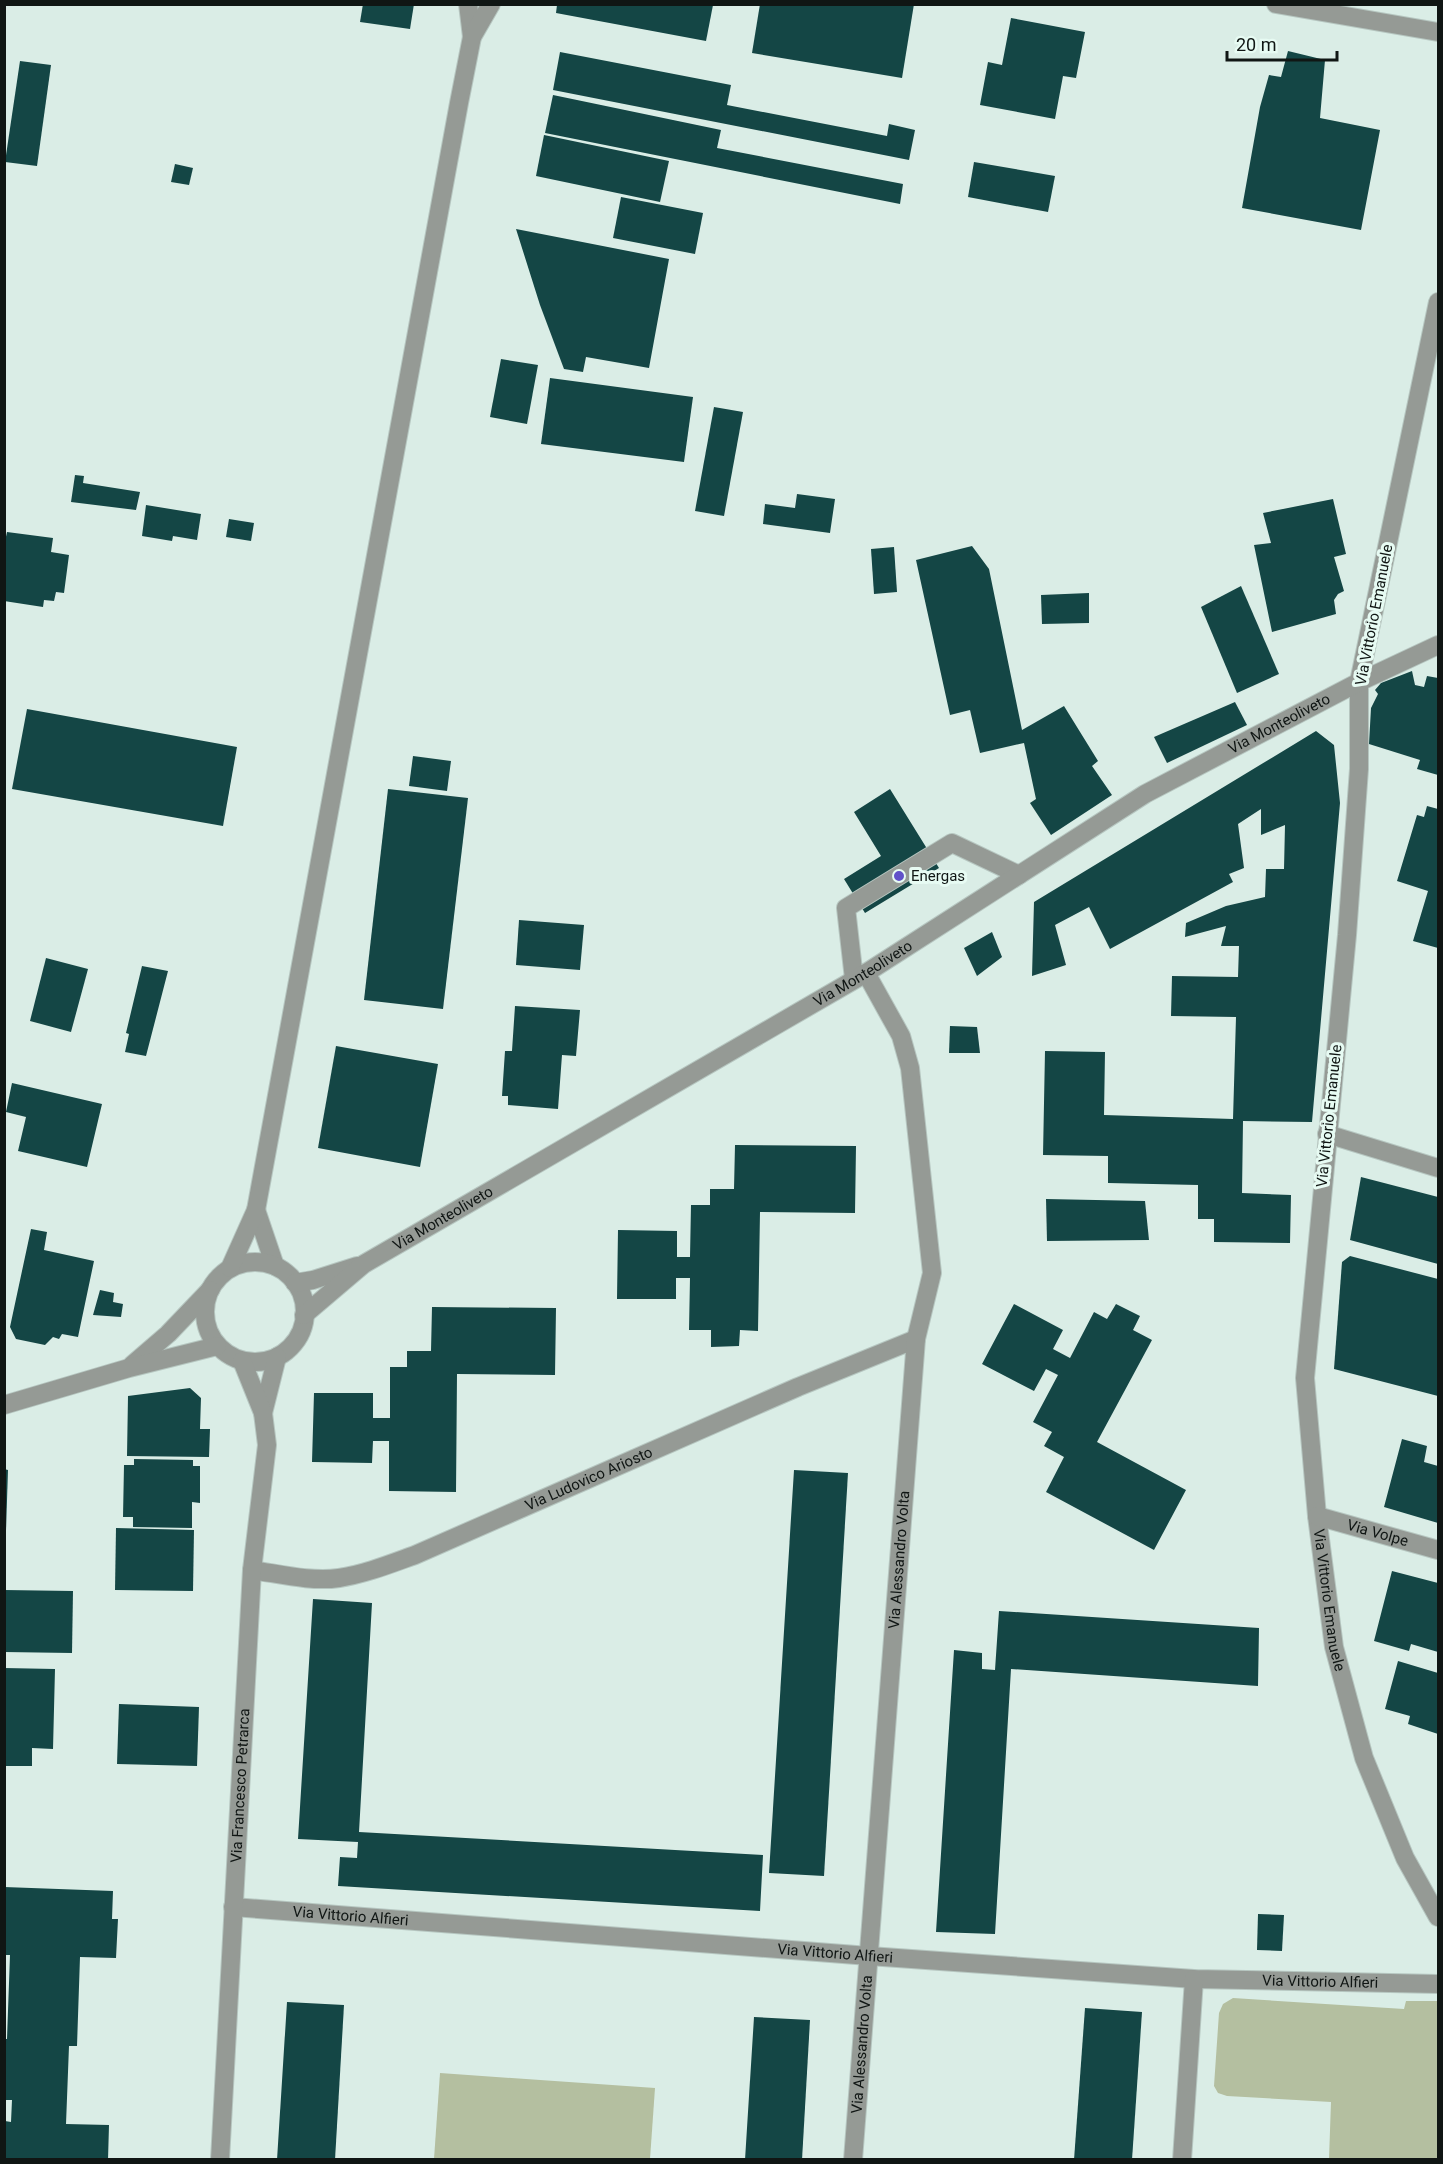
<svg xmlns="http://www.w3.org/2000/svg" width="1443" height="2164" viewBox="0 0 1443 2164" font-family="Roboto,sans-serif">
<style>
.green{fill:#b4bfa0}
.building{fill:#144645}
.lines{fill:none;stroke-linecap:round;stroke-linejoin:round}
.lane-casing{stroke:#b6c6c0;stroke-width:20}
.street-casing{stroke:#b6c6c0;stroke-width:20}
.lane{stroke:#959a95;stroke-width:18}
.street{stroke:#959a95;stroke-width:18}
.poi-dot{fill:#6151c9;stroke:#e7fbf3;stroke-width:2}
.labels{text-anchor:middle;dominant-baseline:central;stroke-width:6;stroke-linejoin:round;paint-order:stroke}
.street-label{font-size:15px;fill:#101614;stroke:#e7fbf3}
.poi-label{font-size:15px;fill:#101614;stroke:#e7fbf3;text-anchor:start}
</style>
<rect width="100%" height="100%" fill="#daede6"/>
<!-- green -->
<g class="green">
<polygon points="1233,1998 1404,2009 1406,2001 1438,2001 1438,2159 1329,2159 1331,2102 1227,2096 1218,2093 1214,2086 1219,2013 1223,2004"/>
<polygon points="440,2073 655,2088 650,2159 434,2159"/>
</g>
<!-- building -->
<g class="building">
<polygon points="363,4 414,4 410,29 360,22"/>
<polygon points="760,4 914,4 902,78 752,53"/>
<polygon points="557,5 713,5 706,41 556,13"/>
<polygon points="1011,18 1085,32 1076,78 1063,76 1055,119 980,105 988,62 1002,65"/>
<polygon points="1288,51 1325,60 1320,118 1380,130 1361,230 1242,208 1260,107 1269,75 1281,77"/>
<polygon points="560,52 731,85 727,105 887,136 889,124 915,130 909,160 553,90"/>
<polygon points="20,61 51,65 37,166 5,162"/>
<polygon points="553,95 721,130 717,148 903,184 900,204 545,133"/>
<polygon points="544,135 669,161 660,202 536,176"/>
<polygon points="974,162 1055,176 1048,212 968,197"/>
<polygon points="175,164 193,168 189,185 171,182"/>
<polygon points="621,197 703,213 695,254 613,238"/>
<polygon points="516,229 669,259 649,368 586,357 583,372 564,369 540,305"/>
<polygon points="501,359 538,365 527,424 490,417"/>
<polygon points="550,378 693,397 684,462 541,444"/>
<polygon points="714,407 743,412 724,516 695,511"/>
<polygon points="75,475 84,476 83,483 140,492 136,510 71,502"/>
<polygon points="797,494 835,499 830,533 763,524 765,504 795,508"/>
<polygon points="1333,499 1346,554 1334,557 1344,591 1338,594 1334,600 1336,614 1272,632 1254,545 1271,543 1263,513"/>
<polygon points="146,505 201,514 197,540 173,536 172,541 142,536"/>
<polygon points="229,519 254,523 251,541 226,537"/>
<polygon points="7,532 53,538 51,552 69,555 64,593 56,592 54,601 44,600 43,607 4,601 4,546"/>
<polygon points="972,546 989,569 1022,730 1064,706 1098,761 1092,766 1112,795 1051,835 1030,803 1036,799 1024,743 980,753 970,710 950,715 916,560"/>
<polygon points="894,547 897,592 874,594 871,549"/>
<polygon points="1241,586 1279,674 1237,693 1201,607"/>
<polygon points="1089,593 1089,623 1042,624 1041,595"/>
<polygon points="1412,671 1415,685 1424,687 1427,676 1438,678 1438,775 1417,769 1420,760 1369,744 1371,708 1378,694 1375,690 1381,683"/>
<polygon points="1235,702 1247,725 1167,763 1154,737"/>
<polygon points="27,709 237,747 223,826 12,789"/>
<polygon points="1316,731 1334,745 1340,803 1312,1122 1243,1121 1242,1193 1291,1195 1290,1243 1214,1242 1214,1219 1198,1219 1198,1185 1108,1183 1108,1156 1043,1155 1045,1051 1105,1052 1104,1115 1233,1119 1236,1017 1171,1016 1172,976 1238,977 1239,946 1221,946 1226,926 1185,937 1186,923 1226,906 1265,897 1266,869 1284,869 1285,825 1261,835 1261,809 1238,824 1244,868 1229,874 1233,882 1110,949 1089,907 1055,925 1066,965 1032,976 1034,902"/>
<polygon points="413,756 451,761 447,791 409,786"/>
<polygon points="388,789 468,798 443,1009 364,1000"/>
<polygon points="890,789 939,868 865,913 844,879 881,856 854,812"/>
<polygon points="1427,806 1438,809 1438,948 1413,941 1428,891 1397,881 1417,815 1424,817"/>
<polygon points="519,920 584,925 580,970 516,965"/>
<polygon points="992,932 1002,957 977,976 964,948"/>
<polygon points="46,958 88,969 71,1032 30,1021"/>
<polygon points="142,966 168,971 146,1056 125,1052 129,1034 126,1033"/>
<polygon points="515,1006 580,1010 576,1056 562,1055 558,1109 508,1105 508,1096 502,1096 505,1051 512,1051"/>
<polygon points="950,1026 977,1027 980,1053 949,1053"/>
<polygon points="336,1046 438,1064 420,1167 318,1148"/>
<polygon points="12,1083 102,1104 87,1167 18,1151 26,1117 6,1112"/>
<polygon points="735,1145 856,1146 855,1213 760,1212 758,1331 740,1330 739,1346 711,1347 711,1330 689,1330 690,1278 676,1278 676,1299 617,1299 618,1230 677,1231 677,1257 690,1257 691,1205 710,1205 710,1189 734,1189"/>
<polygon points="1361,1177 1438,1197 1438,1264 1350,1240"/>
<polygon points="1046,1199 1145,1201 1149,1240 1047,1241"/>
<polygon points="31,1229 47,1232 44,1250 94,1261 78,1337 62,1334 59,1339 53,1337 45,1345 16,1339 10,1327"/>
<polygon points="1350,1256 1438,1279 1438,1396 1334,1369 1342,1262"/>
<polygon points="100,1290 114,1293 113,1302 123,1304 121,1317 93,1315"/>
<polygon points="1014,1304 1063,1330 1053,1349 1070,1358 1094,1312 1107,1319 1116,1304 1140,1316 1133,1330 1152,1340 1097,1442 1186,1490 1154,1550 1046,1492 1064,1457 1044,1446 1052,1432 1033,1422 1058,1375 1046,1369 1034,1391 982,1364"/>
<polygon points="432,1307 556,1308 555,1375 457,1374 456,1492 389,1491 389,1441 373,1441 372,1463 312,1462 314,1393 373,1393 373,1418 390,1418 390,1367 407,1367 407,1351 431,1351"/>
<polygon points="190,1388 201,1398 200,1429 210,1429 209,1457 127,1456 128,1396"/>
<polygon points="1402,1439 1427,1446 1424,1462 1438,1466 1438,1523 1384,1507"/>
<polygon points="134,1459 193,1460 193,1466 200,1466 200,1503 192,1502 192,1528 133,1527 133,1517 123,1517 124,1465 134,1465"/>
<polygon points="4,1469 8,1470 6,1531 4,1531"/>
<polygon points="794,1470 848,1473 824,1876 769,1873"/>
<polygon points="116,1528 194,1530 193,1591 115,1590"/>
<polygon points="1392,1571 1438,1583 1438,1652 1411,1644 1409,1651 1374,1641"/>
<polygon points="4,1590 73,1591 72,1653 4,1652"/>
<polygon points="313,1599 372,1603 359,1832 763,1855 760,1911 338,1886 340,1857 357,1858 358,1842 298,1839"/>
<polygon points="999,1611 1259,1628 1258,1686 1011,1669 995,1934 936,1932 954,1650 982,1653 982,1669 995,1670"/>
<polygon points="1398,1661 1438,1673 1438,1734 1408,1724 1410,1716 1385,1709"/>
<polygon points="4,1668 55,1669 53,1749 32,1748 32,1766 4,1766"/>
<polygon points="119,1704 199,1707 197,1766 117,1764"/>
<polygon points="4,1887 113,1891 112,1919 118,1919 116,1958 80,1957 77,2046 69,2046 66,2124 109,2125 108,2160 5,2160 5,2121 11,2122 12,2100 4,2100 4,2039 7,2039 10,1955 4,1955"/>
<polygon points="1258,1914 1284,1915 1282,1951 1257,1950"/>
<polygon points="287,2002 344,2005 335,2160 277,2160"/>
<polygon points="1085,2008 1142,2012 1132,2160 1074,2160"/>
<polygon points="754,2017 810,2020 802,2160 745,2160"/>
</g>
<g class="lines">
<defs>
<polyline id="lane" points="854,979 846,908 952,843 1019,875"/>
<g id="street">
<polyline points="468,4 472,37"/>
<polyline points="1276,4 1438,32"/>
<path id="s1" d="M1438,302L1359,682V769L1347,935L1305,1378L1317,1516L1334,1647L1364,1758L1405,1858L1438,1917"/>
<polyline points="1327,1134 1438,1168"/>
<polyline points="256,1210 275,1266"/>
<circle cx="255" cy="1312" r="50"/>
<polyline points="230,1268 256,1210 459,103 472,37 491,4"/>
<polyline points="295,1283 313,1280 357,1266"/>
<path id="s2" d="M304,1315L364,1264L866,973L1145,794L1359,682L1438,645"/>
<polyline points="132,1365 168,1334 210,1290"/>
<polyline points="4,1405 129,1368 217,1346"/>
<polyline points="263,1413 277,1357"/>
<path id="s3" d="M1317,1516L1438,1550"/>
<path id="s4" d="M252,1570C280,1574 311,1582 339,1578C365,1574 390,1564 415,1555L798,1387L916,1339"/>
<path id="s5" d="M233,1907L869,1956L1194,1979L1438,1984"/>
<path id="s6" d="M220,2160L252,1570L267,1445L263,1413L242,1361"/>
<path id="s7" d="M853,2160L916,1339L932,1273L910,1068L901,1036L866,973"/>
<polyline points="1182,2160 1194,1979"/>
</g>
</defs>
<!-- lane casing -->
<use href="#lane" class="lane-casing"/>
<!-- street casing -->
<use href="#street" class="street-casing"/>
<!-- lane -->
<use href="#lane" class="lane"/>
<!-- street -->
<use href="#street" class="street"/>
</g>
<!-- markers -->
<circle class="poi-dot" cx="899" cy="876" r="6"/>
<g class="labels">
<!-- street labels -->
<g class="street-label">
<text transform="translate(1374 615) rotate(-79)">Via Vittorio Emanuele</text>
<text stroke="none"><textPath href="#s2" startOffset="1142">Via Monteoliveto</textPath></text>
<text stroke="none"><textPath href="#s2" startOffset="656">Via Monteoliveto</textPath></text>
<text transform="translate(1329 1116) rotate(-84)">Via Vittorio Emanuele</text>
<text stroke="none"><textPath href="#s2" startOffset="170">Via Monteoliveto</textPath></text>
<text stroke="none"><textPath href="#s4" startOffset="357">Via Ludovico Ariosto</textPath></text>
<text stroke="none"><textPath href="#s3" startOffset="63">Via Volpe</textPath></text>
<text stroke="none"><textPath href="#s7" startOffset="602">Via Alessandro Volta</textPath></text>
<text stroke="none"><textPath href="#s1" startOffset="1310">Via Vittorio Emanuele</textPath></text>
<text stroke="none"><textPath href="#s6" startOffset="375">Via Francesco Petrarca</textPath></text>
<text stroke="none"><textPath href="#s5" startOffset="118">Via Vittorio Alfieri</textPath></text>
<text stroke="none"><textPath href="#s5" startOffset="604">Via Vittorio Alfieri</textPath></text>
<text stroke="none"><textPath href="#s5" startOffset="1090">Via Vittorio Alfieri</textPath></text>
<text stroke="none"><textPath href="#s7" startOffset="116">Via Alessandro Volta</textPath></text>
</g>
<!-- poi labels -->
<g class="poi-label">
<text x="911" y="876">Energas</text>
</g>
</g>
<!-- border -->
<rect width="1443" height="2164" fill="none" stroke="#101614" stroke-width="12"/>
<!-- scale -->
<path d="M1227 51v9h110v-9" fill="none" stroke="#101614" stroke-width="3"/>
<text x="1236" y="51" font-size="18" fill="#101614" stroke="#e7fbf3" stroke-width="4.5" paint-order="stroke">20 m</text>
</svg>
